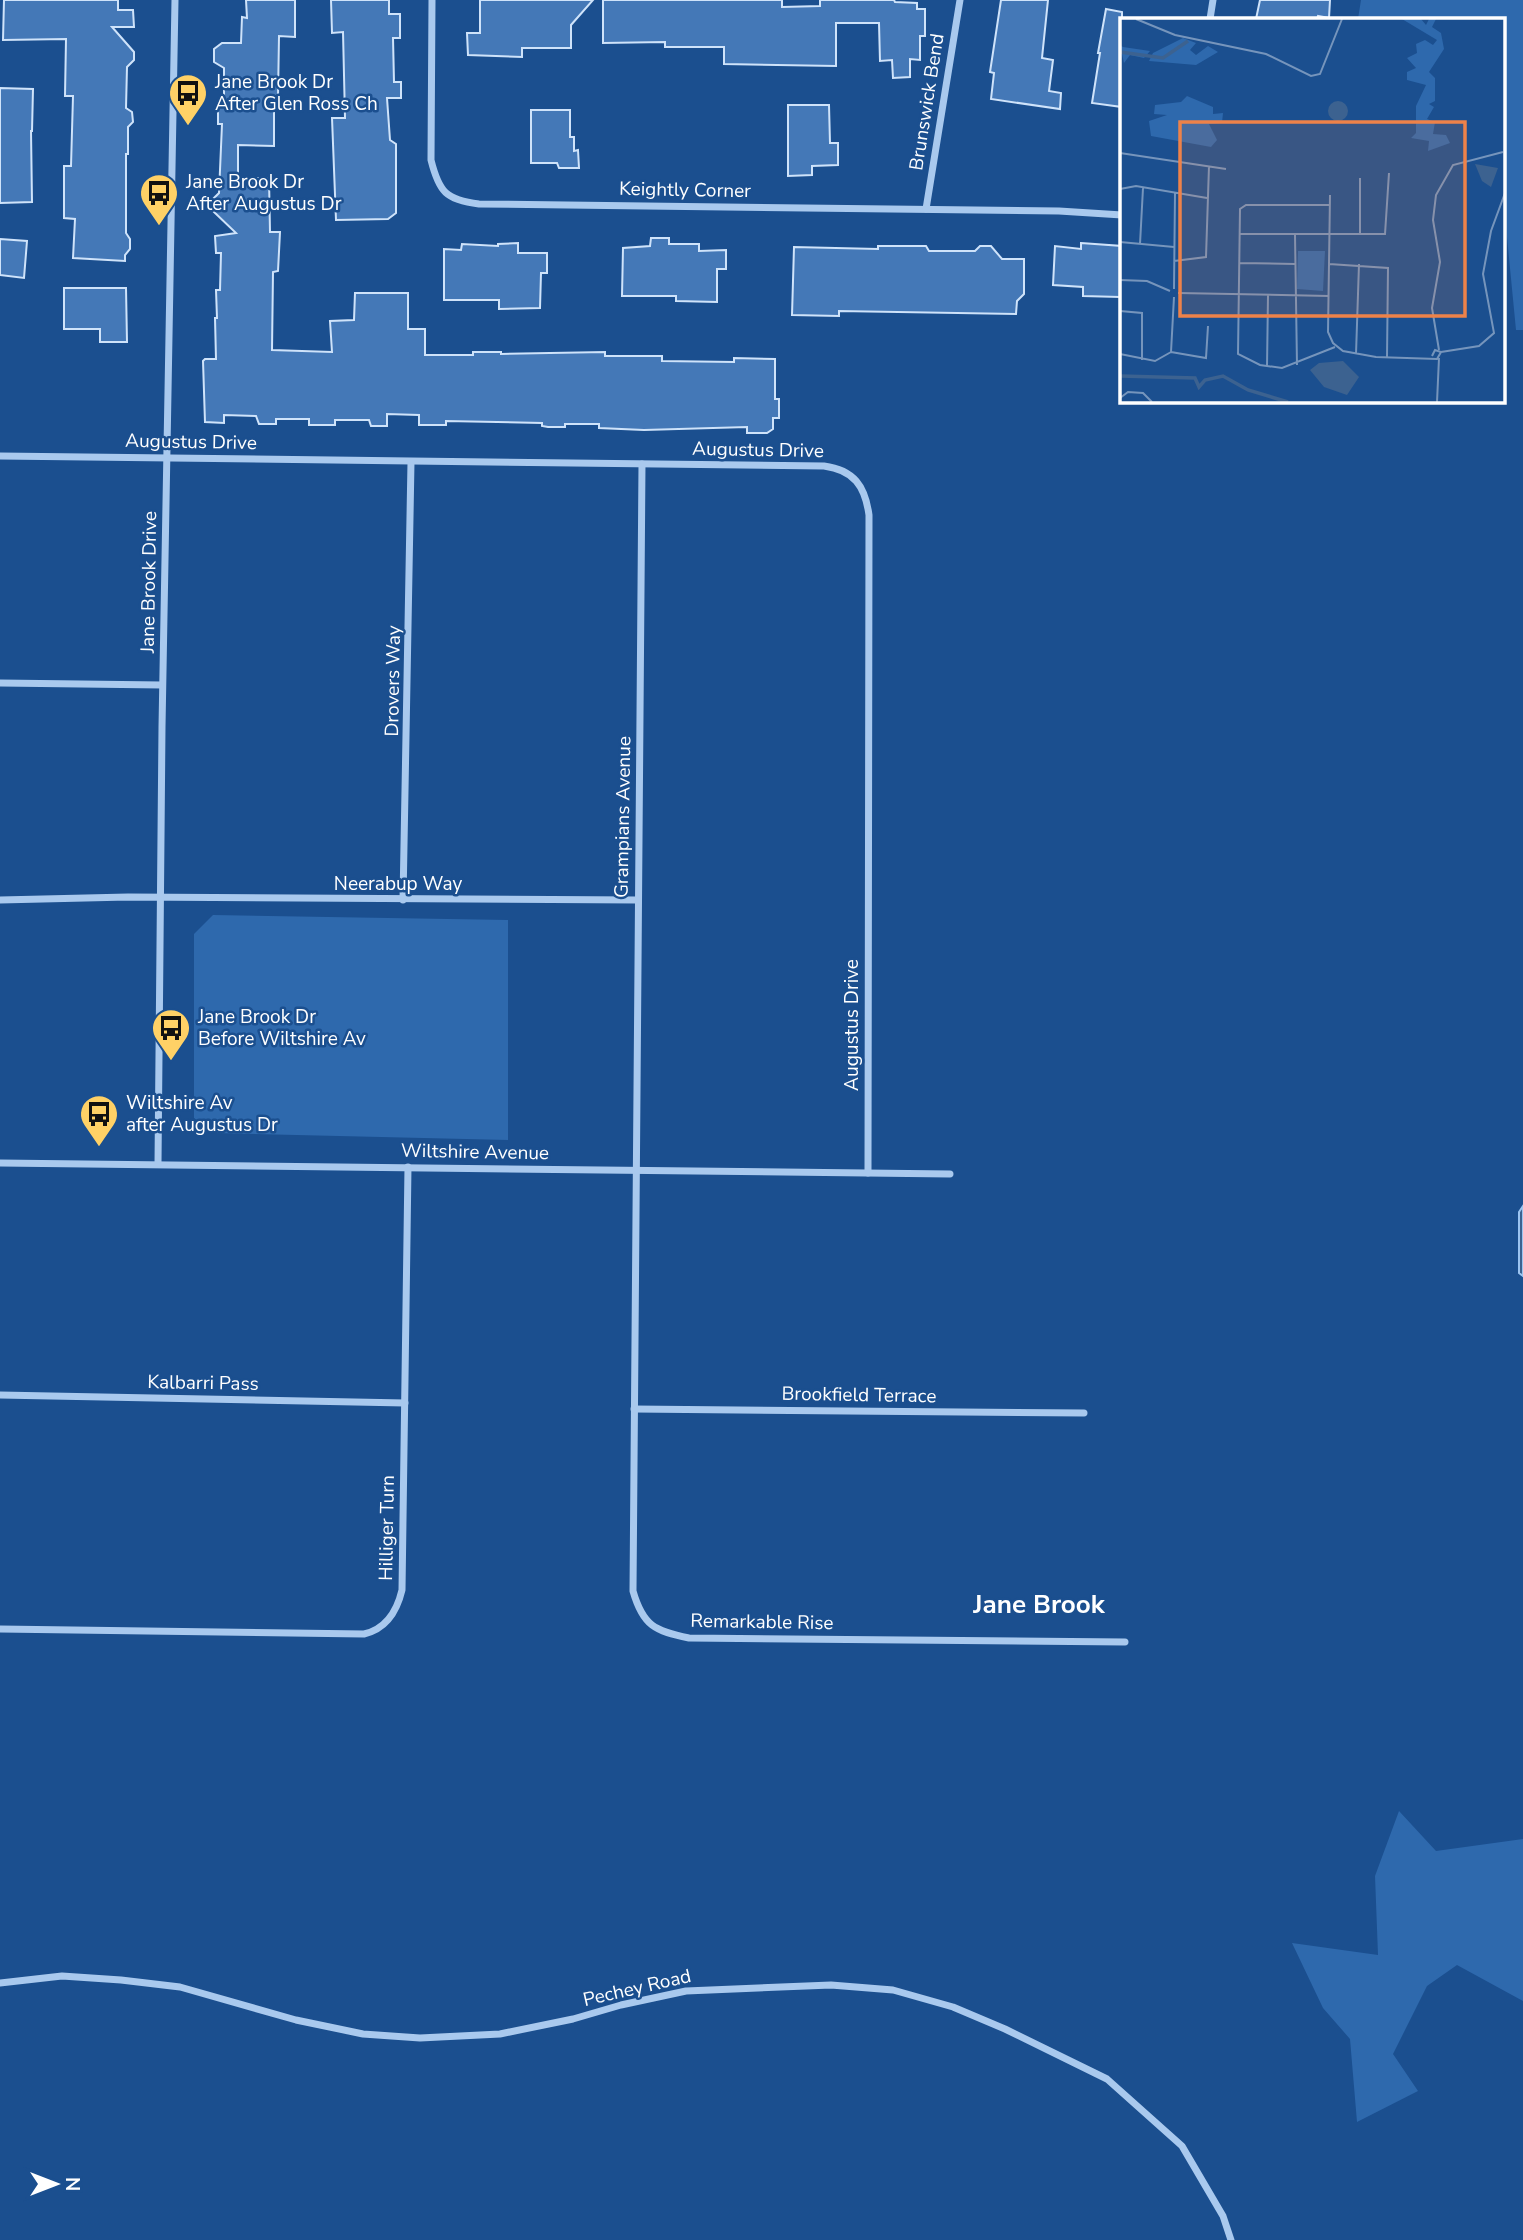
<svg xmlns="http://www.w3.org/2000/svg" width="1523" height="2240" viewBox="0 0 1523 2240" font-family="'Nunito Sans',sans-serif">
<style>
.green{fill:#2e69ad}
.water{fill:#3c6290;stroke:#9cc4f0;stroke-width:2}
.building{fill:#4478b7;stroke:#cfe3fa;stroke-width:2}
.lines{fill:none;stroke-linecap:round;stroke-linejoin:round}
.minor{stroke:#a9c9ee;stroke-width:7}
.labels{text-anchor:middle;dominant-baseline:central;stroke-width:5;stroke-linejoin:round;paint-order:stroke}
.poi-label{font-size:19px;fill:#fff;stroke:#1b4f8f;text-anchor:start}
.street-label{font-size:19px;fill:#fff;stroke:#1b4f8f}
.district-label{font-size:26px;font-weight:bold;fill:#fff;stroke:#1b4f8f}
.inset-river{fill:none;stroke:#3c6290;stroke-width:3.5}
.inset-road{fill:none;stroke:#7695bc;stroke-width:2}
.view{fill:#ee8249;fill-opacity:0.15;stroke:#ee8249;stroke-width:3.5}
.inset-edge{fill:none;stroke:#fff;stroke-width:3.5}
</style>
<rect width="100%" height="100%" fill="#1b4f8f"/>
<!-- green -->
<g class="green">
<polygon points="1361,0 1523,0 1523,330 1516,330 1506,227 1504,227 1504,19 1358,19"/>
<polygon points="213,915 508,920 508,1140 215,1133 194,1118 194,934"/>
<polygon points="1399,1811 1436,1851 1523,1839 1523,2001 1457,1965 1427,1986 1393,2054 1418,2091 1357,2122 1350,2039 1323,2008 1292,1943 1378,1955 1375,1876"/>
</g>
<!-- water -->
<polygon class="water" points="1523,1206 1523,1276 1519,1273 1519,1212"/>
<!-- building -->
<g class="building">
<polygon points="4,0 118,0 118,10 133,10 134,27 112,27 134,52 134,60 127,67 126,108 132,112 133,122 128,127 128,154 126,154 126,233 130,239 130,249 125,255 125,261 73,258 75,219 64,218 64,166 71,166 73,96 65,96 66,39 3,40"/>
<polygon points="246,0 295,0 295,37 279,36 278,97 274,97 274,146 238,145 238,178 269,178 270,232 280,232 278,271 273,272 272,350 332,352 330,321 354,320 355,293 408,293 408,329 425,329 425,355 473,355 473,352 501,352 501,354 605,352 605,356 662,356 662,361 734,362 734,358 775,359 775,399 779,399 779,418 773,418 773,429 767,433 747,433 747,427 644,430 599,428 599,424 565,424 565,427 548,427 542,426 542,423 446,421 446,425 419,425 419,415 387,414 387,426 371,426 369,420 335,420 335,425 309,425 309,419 276,419 276,424 259,424 256,416 224,415 224,423 205,422 203,361 205,359 216,359 215,318 217,318 216,290 220,290 221,253 216,253 215,236 236,233 213,211 212,200 219,193 222,124 218,124 218,105 224,105 224,68 214,62 214,49 222,43 241,43 242,17 247,18"/>
<polygon points="331,0 389,0 389,14 400,14 400,38 393,38 394,82 401,82 401,98 387,98 390,140 396,144 396,213 388,219 336,220 332,118 345,118 343,32 332,33"/>
<polygon points="480,0 593,0 571,25 571,48 522,48 522,57 468,55 467,33 480,33"/>
<polygon points="603,0 782,0 782,7 820,6 820,0 894,0 895,2 917,3 917,9 925,9 925,36 920,36 920,60 910,59 910,77 893,78 892,60 880,61 879,23 836,23 836,66 724,64 724,47 665,47 665,42 603,43"/>
<polygon points="1001,0 1048,0 1042,58 1053,60 1049,91 1061,93 1060,109 991,99 994,73 990,72"/>
<polygon points="1260,0 1330,0 1329,18 1318,16 1317,19 1256,19"/>
<polygon points="1106,9 1122,12 1122,107 1092,103 1100,53 1098,53"/>
<polygon points="0,88 33,89 32,131 31,131 32,202 0,203"/>
<polygon points="788,105 829,105 830,143 838,143 838,165 812,166 812,175 788,176"/>
<polygon points="531,110 570,110 570,137 574,137 574,151 578,150 579,168 559,168 557,163 531,163"/>
<polygon points="651,238 669,238 669,244 699,244 699,251 726,250 726,269 717,269 717,302 676,301 676,296 622,296 623,248 650,246"/>
<polygon points="0,239 27,241 24,278 0,275"/>
<polygon points="518,243 518,253 547,253 547,273 541,273 540,308 499,309 499,300 444,300 444,249 461,250 462,244 498,246 498,244"/>
<polygon points="1081,243 1122,246 1120,297 1083,296 1083,287 1053,285 1055,246 1081,249"/>
<polygon points="878,246 926,246 929,251 975,251 980,246 991,246 1002,259 1024,259 1024,294 1017,301 1016,314 839,311 839,316 792,315 794,247 878,249"/>
<polygon points="64,288 126,288 127,342 100,342 100,329 64,329"/>
</g>
<g class="lines">
<!-- minor -->
<g class="minor">
<path d="M432,0L431,160C439,192 446,200 479,204L1059,211L1122,215"/>
<polyline points="1210,19 1213,0"/>
<polyline points="926,209 960,0"/>
<path d="M0,456L824,466C854,470 865,486 869,515L868,1173"/>
<path d="M642,464L633,1591C643,1626 655,1631 689,1638L1125,1642"/>
<polyline points="0,683 162,685"/>
<polyline points="0,900 128,897 637,900"/>
<polyline points="403,900 411,462"/>
<polyline points="0,1163 950,1174"/>
<polyline points="158,1164 162,727 175,0"/>
<polyline points="0,1395 405,1403"/>
<polyline points="634,1409 1084,1413"/>
<path d="M0,1629L364,1634C386,1629 397,1611 402,1590L408,1167"/>
<polyline points="0,1983 62,1976 121,1980 180,1987 296,2020 363,2034 420,2038 500,2034 573,2019 621,2005 686,1991 831,1985 893,1990 953,2007 1005,2029 1107,2079 1182,2146 1223,2216 1231,2240"/>
</g>
</g>
<!-- icons -->
<defs>
<symbol id="bus-pin" viewBox="-11 -11 22 30"><path d="M0 17L-7.5 6A9.5 9.5 0 1 1 7.5 6Z" fill="#ffd166" stroke="#1b4f8f"/><path d="M-5-6H5V4H4V6H2V4H-2V6H-4V4H-5ZM-3.5-4V0h7V-4ZM-3.5 1.2v1.5H-2V1.2ZM2 1.2v1.5H3.5V1.2Z" fill="#111"/></symbol>
</defs>
<g fill-rule="evenodd">
<use href="#bus-pin" x="166" y="71" width="44" height="60"/>
<use href="#bus-pin" x="137" y="171" width="44" height="60"/>
<use href="#bus-pin" x="149" y="1006" width="44" height="60"/>
<use href="#bus-pin" x="77" y="1092" width="44" height="60"/>
</g>
<g class="labels">
<!-- poi labels -->
<g class="poi-label">
<text x="215" y="82">Jane Brook Dr<tspan x="215" dy="22">After Glen Ross Ch</tspan></text>
<text x="186" y="182">Jane Brook Dr<tspan x="186" dy="22">After Augustus Dr</tspan></text>
<text x="198" y="1017">Jane Brook Dr<tspan x="198" dy="22">Before Wiltshire Av</tspan></text>
<text x="126" y="1103">Wiltshire Av<tspan x="126" dy="22">after Augustus Dr</tspan></text>
</g>
<!-- street labels -->
<g class="street-label">
<text transform="translate(927 102) rotate(-81)">Brunswick Bend</text>
<text transform="translate(685 190) rotate(1)">Keightly Corner</text>
<text transform="translate(191 442) rotate(1)">Augustus Drive</text>
<text transform="translate(758 450) rotate(1)">Augustus Drive</text>
<text transform="translate(149 582) rotate(-89)">Jane Brook Drive</text>
<text transform="translate(393 681) rotate(-89)">Drovers Way</text>
<text transform="translate(623 817) rotate(-89)">Grampians Avenue</text>
<text x="398" y="884">Neerabup Way</text>
<text transform="translate(852 1025) rotate(-90)">Augustus Drive</text>
<text transform="translate(475 1152) rotate(1)">Wiltshire Avenue</text>
<text transform="translate(203 1383) rotate(1)">Kalbarri Pass</text>
<text transform="translate(859 1395) rotate(1)">Brookfield Terrace</text>
<text transform="translate(387 1528) rotate(-89)">Hilliger Turn</text>
<text transform="translate(762 1622) rotate(1)">Remarkable Rise</text>
<text transform="translate(637 1988) rotate(-13)">Pechey Road</text>
</g>
<!-- district labels -->
<g class="district-label">
<text x="1039" y="1604">Jane Brook</text>
</g>
</g>
<!-- overview -->
<g transform="translate(1120 18)">
<rect width="385" height="385" fill="#1b4f8f"/>
<path d="M282,1H301L306,7L309,1H316L312,9L321,15L324,31L309,54L315,60V83L309,86L314,89L307,101L315,104L313,116L326,117L330,125L308,133L309,123L291,120L296,115V88L306,67L287,62V54L296,50L287,40L297,35L296,26L305,22L313,27L317,22ZM63,20L76,25L70,32L76,37L88,28L98,34L76,47L29,43L33,35ZM0,27L3,29L30,33L24,40L10,37L4,45ZM67,78L93,89V96L103,95L102,105L89,106L97,122L91,129L31,118L29,103L47,97L34,96L35,87L61,84ZM178,233H205L203,273L177,271Z" fill="#2e69ad"/>
<path d="M208 93a10 10 0 1 1 20 0a10 10 0 1 1-20 0ZM355,146L378,150L371,169L362,163ZM223,343L239,359L227,377L204,369L190,352L199,345Z" fill="#3c6290"/>
<path class="inset-river" d="M0,34L43,40L68,23M0,358L75,360L79,369L85,362L103,358L128,372L168,384"/>
<path class="inset-road" d="M16,1L55,17L146,36L191,58L200,56L222,1M385,109V165M0,135L106,151M0,171L16,168L87,180M210,177L208,314L213,325L223,333L256,339L317,341L321,334L315,332L312,338M210,187H126L120,191L118,336L140,347L162,350L215,329M119,216H265L269,155M175,217L177,347M240,217V160M0,224L54,229M20,226L23,170M54,243L86,239L89,148M119,245L175,246M209,246L268,250L267,339M0,262L27,263L50,273M54,271L55,175M58,275L209,278M0,293L22,295V342M319,332L312,290L320,244L313,202L316,177L333,147L383,134M51,334L86,340L88,308M321,334L359,328L374,315L363,256L371,213L385,175M0,336L35,343L51,334L54,279M236,336L239,246M147,349L148,277M0,380L8,374L23,375L32,384M317,384L319,340"/>
<path class="view" d="M60,104H345V298H60Z"/>
<rect width="385" height="385" class="inset-edge"/>
</g>
<!-- north arrow -->
<g transform="translate(56 2184) rotate(90)" stroke="#1b4f8f" stroke-width="5" paint-order="stroke">
<path d="M0-5L12 26L0 18L-12 26Z" fill="#ffffff"/>
<text y="-10" font-size="19" font-weight="bold" text-anchor="middle" fill="#ffffff">N</text>
</g>
</svg>
